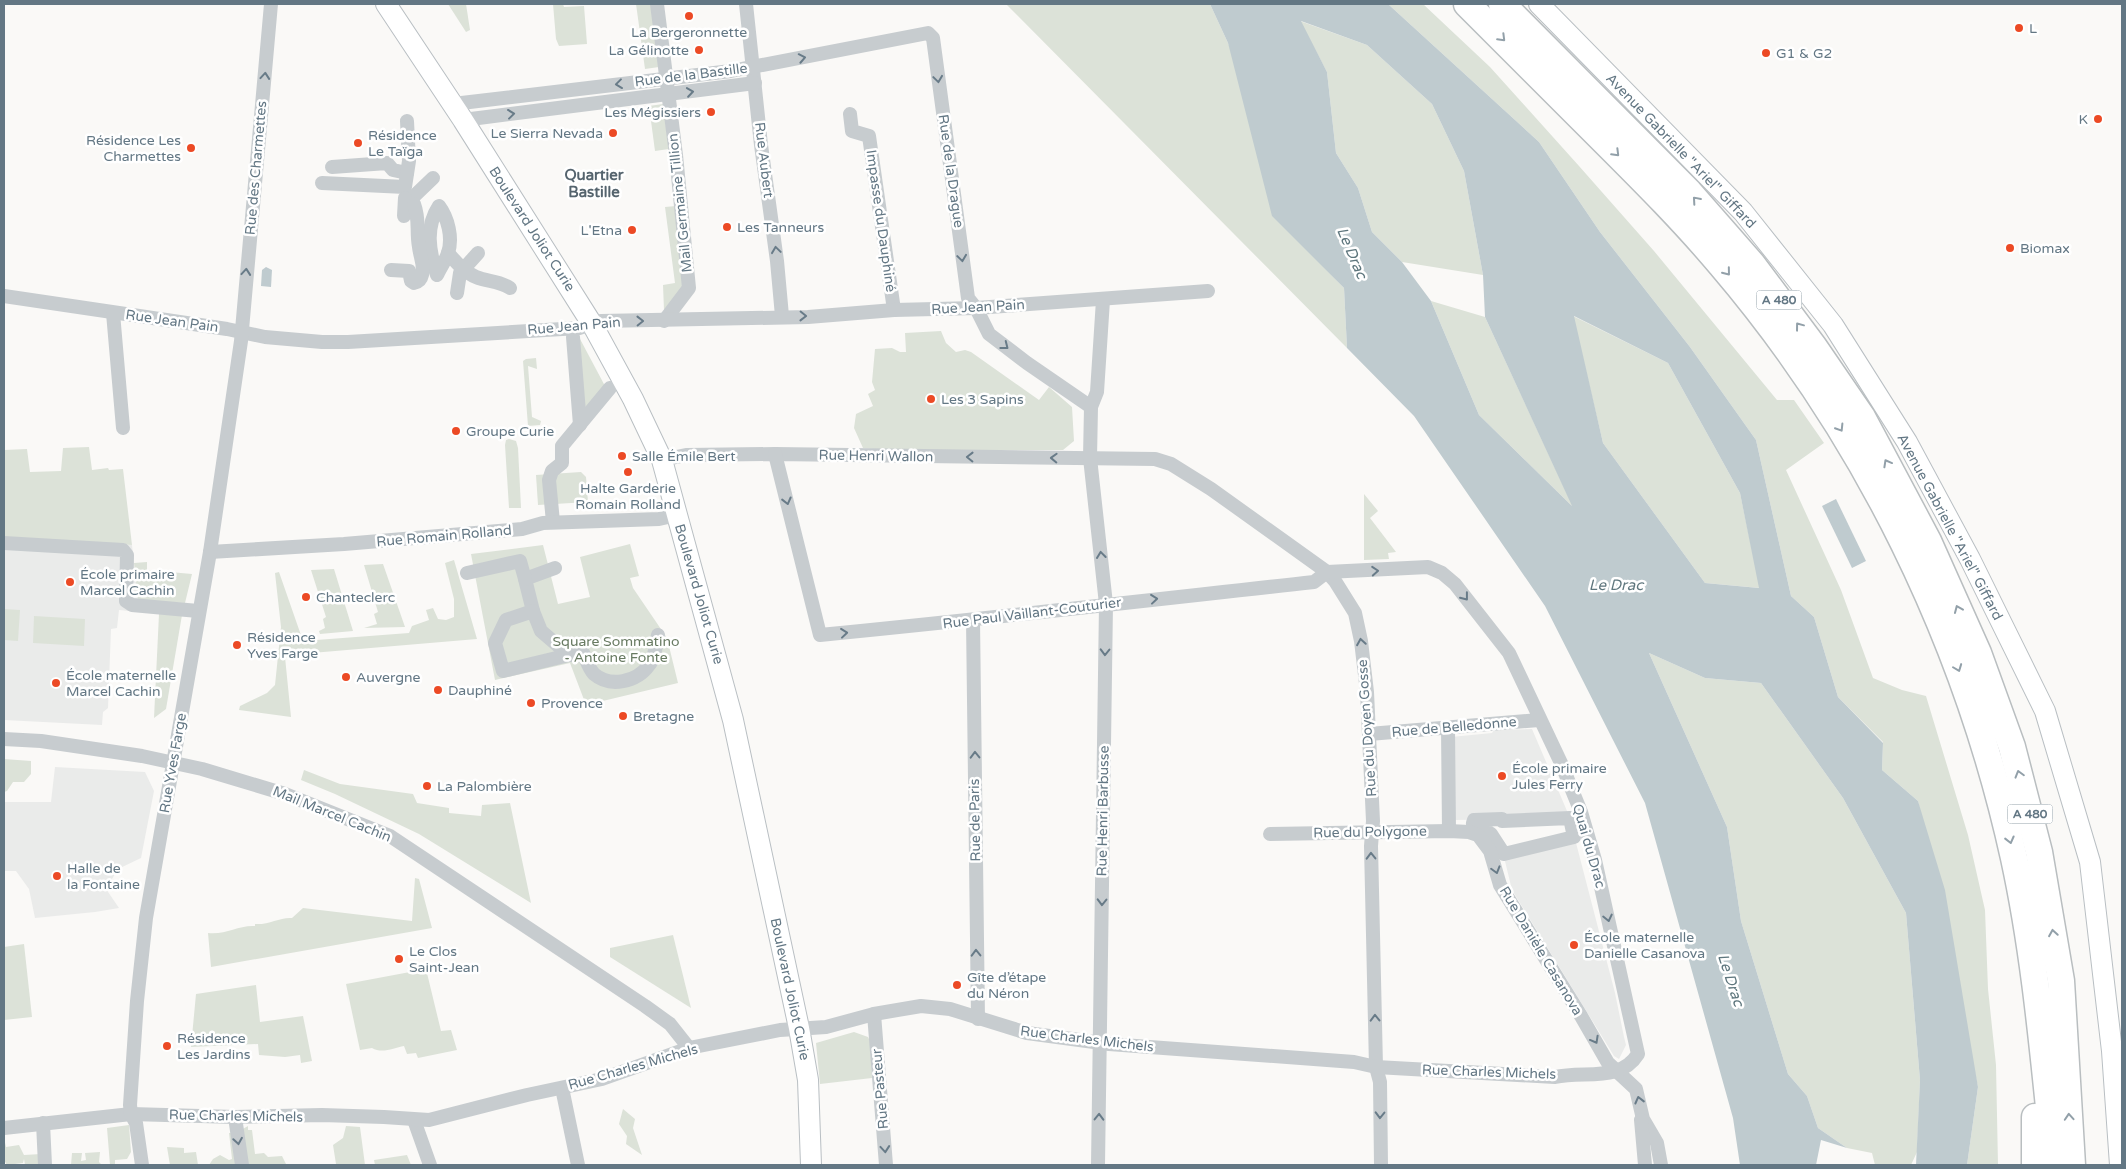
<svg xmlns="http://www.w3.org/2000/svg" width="2126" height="1169" viewBox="0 0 2126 1169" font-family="'Varela Round',sans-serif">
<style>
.built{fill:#eaebea}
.green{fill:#dce2d8}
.water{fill:#bfcbcf;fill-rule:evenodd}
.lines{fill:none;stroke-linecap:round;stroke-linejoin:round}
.secondary-casing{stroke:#b9bfc3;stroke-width:22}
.highway-casing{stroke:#b9bec0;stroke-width:29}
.street{stroke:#c7cccf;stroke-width:14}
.secondary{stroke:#fff;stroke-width:20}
.highway{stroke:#fff;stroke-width:26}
.oneway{stroke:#92a0a9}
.oneway2{stroke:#687b88}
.poi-dot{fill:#ec4a25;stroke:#fff;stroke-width:2}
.labels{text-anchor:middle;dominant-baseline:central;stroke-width:5;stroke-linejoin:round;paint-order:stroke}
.shield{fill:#fff;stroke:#92a0a9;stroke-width:1}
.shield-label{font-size:12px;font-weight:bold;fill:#637784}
.poi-label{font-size:14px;fill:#637784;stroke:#fff;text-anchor:start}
.street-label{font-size:14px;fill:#637784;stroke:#fff}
.park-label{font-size:14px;fill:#687a62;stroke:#fff}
.neighbourhood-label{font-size:15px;font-weight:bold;fill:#55646e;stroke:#fff}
.water-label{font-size:15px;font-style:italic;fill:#5e767d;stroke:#fff}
</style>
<rect width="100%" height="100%" fill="#faf9f7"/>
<!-- built -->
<g class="built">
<polygon points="4,538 132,545 138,601 159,614 119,610 117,628 111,629 108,708 103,712 102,725 4,720"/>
<polygon points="1532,729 1570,818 1455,820 1451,737 1492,733 1494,730"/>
<polygon points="55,767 145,772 154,791 141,858 118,869 106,889 119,908 95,912 35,918 29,889 16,871 4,871 4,802 51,802"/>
<polygon points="1575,839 1615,993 1624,1037 1626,1045 1619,1059 1614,1056 1512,890 1504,857"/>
</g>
<!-- green -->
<g class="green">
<polygon points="448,4 466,4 470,30 466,32"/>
<polygon points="553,4 563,4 564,7 584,6 587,44 559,46 556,39"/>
<polygon points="636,4 651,4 659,67 645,69"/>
<polygon points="1006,4 1210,4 1228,43 1312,255 1344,288 1347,348"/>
<polygon points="1388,4 1423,4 1490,67 1579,166 1654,251 1777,400 1794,400 1824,443 1786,470 1841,590 1873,678 1902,690 1926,696 1968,835 1985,910 1988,989 1996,1065 1998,1165 1967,1165 1978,1087 1918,801 1882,770 1883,742 1838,697 1814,617 1791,596 1756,440 1690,347 1600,232 1539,142"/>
<polygon points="1300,21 1367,45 1432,104 1464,171 1483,275 1402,262 1372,232 1358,188 1336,153 1327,72"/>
<polygon points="663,104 669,149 655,151 649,106"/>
<polygon points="676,206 685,286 664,310 663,285 675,283 665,207"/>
<polygon points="1431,301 1485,317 1573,507 1479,415"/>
<polygon points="1573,316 1668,363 1740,493 1760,588 1705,583 1603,443"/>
<polygon points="941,331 946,343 956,352 965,350 971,352 1039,400 1049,387 1072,407 1074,441 1063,450 883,450 863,448 854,428 856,414 873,406 868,394 875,390 872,382 875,349 892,348 900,352 906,352 905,333"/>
<polygon points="580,339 605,386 583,416 578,340"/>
<polygon points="536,358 537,369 528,366 532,417 541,421 540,425 528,426 523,361 526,359"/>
<polygon points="509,439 516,441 518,448 521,508 509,508 505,445 506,440"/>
<polygon points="89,447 92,470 108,468 109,470 123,469 132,545 4,538 4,450 27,449 30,472 61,471 63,448"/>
<polygon points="581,472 586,477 588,502 538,505 536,475"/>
<polygon points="1364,494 1378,511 1370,518 1396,552 1388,553 1389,559 1364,560"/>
<polygon points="630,544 639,576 630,578 633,588 667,638 678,683 586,705 570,663 495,680 471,554 543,545 558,604 590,597 580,557"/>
<polygon points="454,560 477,639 288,655 285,657 291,717 239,710 240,706 267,693 275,685 281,627 275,573 279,572 303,641 409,633 412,626 429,620 426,610 433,608 438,619 446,620 454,617 454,599 445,563"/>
<polygon points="147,562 147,570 192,574 185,603 138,601 134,563"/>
<polygon points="383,564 405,627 364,628 377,624 374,614 378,612 364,565"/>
<polygon points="334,569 353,631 320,634 319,631 325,628 323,619 326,617 311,570"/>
<polygon points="4,609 20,610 18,641 4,640"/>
<polygon points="159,614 182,615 166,709 154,718"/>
<polygon points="34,616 85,619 84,646 33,643"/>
<polygon points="1649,653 1705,678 1761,683 1843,798 1906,913 1920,1080 1917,1152 1911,1165 1875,1165 1872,1153 1847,1148 1818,1128 1807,1096 1788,1074 1741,921 1727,827"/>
<polygon points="4,759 31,761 31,774 24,782 13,782 7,791 4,792"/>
<polygon points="304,770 340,784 413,794 417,803 449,808 449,813 481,816 482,805 510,803 531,903 419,834 335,794 301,780"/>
<path d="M415,878L419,879L432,928L211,967L208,933C226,935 238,925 255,926V924C269,925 280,917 292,918L303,908L412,921Z"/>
<polygon points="673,935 691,1008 610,957 610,948"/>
<polygon points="24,944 32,1017 4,1020 4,947"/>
<path d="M426,969L441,1031L451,1030L457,1050L418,1058L416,1053L407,1054L404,1046C394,1048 382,1054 372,1048L360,1050L346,984Z"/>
<polygon points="256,985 260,1022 303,1016 312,1061 301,1063 300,1055 285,1057 259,1055 258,1044 191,1047 196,994"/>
<polygon points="854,1032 868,1037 870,1041 872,1078 820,1084 816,1043"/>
<polygon points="623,1109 635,1119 633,1128 642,1155 626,1144 627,1136 619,1124"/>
<polygon points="129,1125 131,1152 127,1159 115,1160 115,1165 104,1165 110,1165 107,1128"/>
<polygon points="248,1126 248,1130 252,1130 255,1154 264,1153 268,1157 282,1156 286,1164 291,1165 247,1165 241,1130"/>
<polygon points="346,1126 360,1127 365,1165 333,1165 336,1164 333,1145 343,1138"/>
<polygon points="229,1133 233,1133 238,1165 209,1165 213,1159 220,1155 229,1160 232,1159"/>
<polygon points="4,1138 6,1147 19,1145 24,1155 41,1154 42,1165 25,1165 24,1159 23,1163 7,1165 4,1160"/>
<polygon points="167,1147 184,1148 184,1153 196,1152 198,1165 170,1165"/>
<polygon points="100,1152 99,1162 102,1165 71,1165 72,1153 82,1153 81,1161 86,1160 85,1153"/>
<polygon points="407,1155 411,1165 375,1165 374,1160"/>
</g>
<!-- water -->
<g class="water">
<path d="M1210,4H1388L1539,142L1600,232L1690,347L1756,440L1791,596L1814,617L1838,697L1883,743L1882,770L1918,801L1945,890L1978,1087L1967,1165H1916L1920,1080L1906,913L1843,798L1761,683L1705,678L1649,653L1727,827L1741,921L1788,1074L1807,1096L1818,1128L1847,1148L1821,1140L1816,1165H1740L1733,1118L1645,803L1545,606L1414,416L1347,348L1344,288L1272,216L1228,43ZM1301,21L1367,45L1432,104L1464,171L1483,275L1485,317L1572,506L1479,415L1431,301L1402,262L1372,232L1358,188L1336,153L1327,72ZM1574,316L1668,363L1740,493L1759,588L1705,583L1603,443Z"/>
<polygon points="266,267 272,270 271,287 261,286 262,270"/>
<polygon points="1836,499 1866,561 1852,568 1822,506"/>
</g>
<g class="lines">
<defs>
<g id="secondary">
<polyline points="386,4 463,120 592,324 633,399 662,460 733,720 799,1028 808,1080 811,1165"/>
<polyline points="1539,4 1743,212 1833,325 1907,442 1970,559 2045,711 2090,862 2112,1051 2120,1165"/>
</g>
<g id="highway">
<path d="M1467,4C1513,50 1559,96 1605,142C1645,182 1685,222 1721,265C1866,435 1966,640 2014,858C2036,959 2044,1062 2055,1165"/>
<polyline points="1502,4 1689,192 1752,264 1814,347 1862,417 1928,541 1978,653 2012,747 2039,852 2061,981 2072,1165"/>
<polyline points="2035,1165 2035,1117"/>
</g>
</defs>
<!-- secondary casing -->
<use href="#secondary" class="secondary-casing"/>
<!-- highway casing -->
<use href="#highway" class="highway-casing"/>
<!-- street -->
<g class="street">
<polyline points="657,4 676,155 689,288 664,321"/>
<polyline points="746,4 761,145 777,261 782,316"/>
<polyline points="453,104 731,71 928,33 933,38 968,298 976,308 989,334 1027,363 1091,407"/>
<polyline points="850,114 852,131 869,136 894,310"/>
<polyline points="463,120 755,83"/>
<polyline points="332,167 387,163 393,170 407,173"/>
<polyline points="322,183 405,187 409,161 407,121"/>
<polyline points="409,201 433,178"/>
<path d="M439,206C448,218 453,238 448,253C446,260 440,268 437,275C429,251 425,227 439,206Z"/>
<polyline points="404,216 405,198"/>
<path d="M448,253C456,262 464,272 476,277C488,282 498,280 510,288"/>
<path d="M391,270L409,271L411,281L414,283C419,282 421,280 422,275C425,266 420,257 419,247C416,231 420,220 414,204"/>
<polyline points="457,293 460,273 478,253"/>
<polyline points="4,296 227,329 265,337 322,342 348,342 579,328 601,321 808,317 894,310 976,308 1208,291"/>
<polyline points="113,313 123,428"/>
<polyline points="573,337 580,425"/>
<polyline points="662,460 686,455 775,454 1155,459 1171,464 1211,489 1327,572 1335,581 1355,613 1361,641 1367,692 1373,821 1371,846 1376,1067 1380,1082 1381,1165"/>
<polyline points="553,522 549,480 552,471 562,463 562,446 610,388"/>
<polyline points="4,543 123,550 127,555 126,601 132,605 198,611"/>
<polyline points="210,552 344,544 522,529 543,523 659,519 677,515"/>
<polyline points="555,568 525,579 533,611 506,620 495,643 503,671 569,655"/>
<polyline points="467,573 520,561 525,579"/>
<polyline points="533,611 541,631 569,655 575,655"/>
<polyline points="973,620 978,1019"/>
<path d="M583,653C586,659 589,669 594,674C610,688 637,682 649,665C655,658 656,644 658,635"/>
<polyline points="1448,728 1449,831"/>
<polyline points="1369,734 1539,720"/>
<polyline points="4,739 41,741 142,756 202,769 285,794 390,836 645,1006 670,1024 689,1048"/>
<polygon points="1570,818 1574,837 1504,854 1491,834 1473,823 1474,820 1502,819 1502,821"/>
<polyline points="1270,834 1449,831 1469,832 1478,835 1490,851 1500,885 1581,1016 1608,1063 1636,1089 1643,1119 1657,1143 1661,1165"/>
<polyline points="874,1014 886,1165"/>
<polyline points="562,1088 578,1165"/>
<polyline points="235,1117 242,1165"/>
<polyline points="414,1120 430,1165"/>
<polyline points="1641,1120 1645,1165"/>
<polyline points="43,1123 45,1165"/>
<path d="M4,1128L131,1114L235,1117L322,1115L384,1117L429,1120L527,1095L602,1079L689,1048L780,1030L826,1027L874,1014L921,1006L950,1009L1027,1033L1109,1044L1354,1062L1376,1067L1555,1077C1584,1070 1620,1083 1638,1054L1595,860L1581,812L1561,763L1509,653L1455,584L1442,573L1428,567L1327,572L1314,582C1150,600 985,619 820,635L775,454"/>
<polyline points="142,1165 136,1123 131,1114 130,1105 137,1001 146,918 210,552 241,341 271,4"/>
<polyline points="1098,1165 1106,604 1090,458 1091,407 1097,392 1103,300"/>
</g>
<!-- secondary -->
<use href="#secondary" class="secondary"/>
<!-- highway -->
<use href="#highway" class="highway"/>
</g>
<!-- one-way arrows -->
<defs><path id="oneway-chevron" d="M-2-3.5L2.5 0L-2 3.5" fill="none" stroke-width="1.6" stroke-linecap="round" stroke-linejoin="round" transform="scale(1.25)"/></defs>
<g class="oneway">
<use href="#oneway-chevron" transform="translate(1502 38) rotate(45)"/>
<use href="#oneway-chevron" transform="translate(1616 153) rotate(45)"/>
<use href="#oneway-chevron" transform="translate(1696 200) rotate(-131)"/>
<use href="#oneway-chevron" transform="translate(1727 272) rotate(51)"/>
<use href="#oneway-chevron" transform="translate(1799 326) rotate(-127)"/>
<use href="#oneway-chevron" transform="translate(1840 428) rotate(58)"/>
<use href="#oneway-chevron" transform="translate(1887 463) rotate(-119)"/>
<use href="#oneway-chevron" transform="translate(1958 609) rotate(-113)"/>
<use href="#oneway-chevron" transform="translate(1958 668) rotate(69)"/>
<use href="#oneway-chevron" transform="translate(2019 774) rotate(-106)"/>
<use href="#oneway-chevron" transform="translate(2010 840) rotate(76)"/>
<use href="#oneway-chevron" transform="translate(2053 933) rotate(-99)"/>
<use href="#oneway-chevron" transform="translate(2069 1117) rotate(-94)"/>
</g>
<g class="oneway2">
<use href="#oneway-chevron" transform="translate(802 58) rotate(-11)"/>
<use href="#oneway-chevron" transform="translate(265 76) rotate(-85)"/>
<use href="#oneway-chevron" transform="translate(938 79) rotate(82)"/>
<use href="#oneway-chevron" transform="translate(619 84) rotate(173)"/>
<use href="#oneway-chevron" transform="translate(690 92) rotate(-8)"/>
<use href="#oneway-chevron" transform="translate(511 114) rotate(-7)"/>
<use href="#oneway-chevron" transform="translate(776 250) rotate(-98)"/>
<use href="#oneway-chevron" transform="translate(962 258) rotate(82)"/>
<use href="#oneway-chevron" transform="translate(246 272) rotate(-85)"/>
<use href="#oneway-chevron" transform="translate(803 316) rotate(1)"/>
<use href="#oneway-chevron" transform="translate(640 321) rotate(-1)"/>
<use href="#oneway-chevron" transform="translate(1005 346) rotate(38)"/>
<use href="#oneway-chevron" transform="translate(970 457) rotate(-179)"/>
<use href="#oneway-chevron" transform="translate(1054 458) rotate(-178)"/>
<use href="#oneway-chevron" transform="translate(787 501) rotate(76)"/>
<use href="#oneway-chevron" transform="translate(1101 555) rotate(-97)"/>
<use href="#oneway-chevron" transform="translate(1375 571) rotate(-4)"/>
<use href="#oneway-chevron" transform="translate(1465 597) rotate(52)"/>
<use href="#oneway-chevron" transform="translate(1154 599) rotate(-6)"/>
<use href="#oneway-chevron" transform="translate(844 633) rotate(-6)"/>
<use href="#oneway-chevron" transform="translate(1361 642) rotate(-99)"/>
<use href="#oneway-chevron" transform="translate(1105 652) rotate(91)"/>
<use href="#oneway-chevron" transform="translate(975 755) rotate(-91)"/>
<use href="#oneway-chevron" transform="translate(1371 856) rotate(-91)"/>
<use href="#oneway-chevron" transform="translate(1496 870) rotate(74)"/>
<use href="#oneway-chevron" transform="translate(1102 902) rotate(91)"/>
<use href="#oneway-chevron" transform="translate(1608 918) rotate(77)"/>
<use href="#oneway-chevron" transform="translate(976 953) rotate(-91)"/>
<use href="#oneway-chevron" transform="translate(1375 1018) rotate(-91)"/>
<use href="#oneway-chevron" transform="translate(1595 1040) rotate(61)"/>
<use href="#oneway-chevron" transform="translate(1639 1100) rotate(-104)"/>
<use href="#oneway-chevron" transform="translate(1380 1115) rotate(91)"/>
<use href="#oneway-chevron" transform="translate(1099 1117) rotate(-89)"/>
<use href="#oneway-chevron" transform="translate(238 1141) rotate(81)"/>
<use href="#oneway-chevron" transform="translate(885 1149) rotate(85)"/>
</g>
<!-- markers -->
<g class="poi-dot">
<circle cx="689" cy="16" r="5"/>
<circle cx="2019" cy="28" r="5"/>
<circle cx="699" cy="50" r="5"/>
<circle cx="1766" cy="53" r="5"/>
<circle cx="711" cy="112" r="5"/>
<circle cx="2098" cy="119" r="5"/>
<circle cx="613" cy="133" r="5"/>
<circle cx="358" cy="143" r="5"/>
<circle cx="191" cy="148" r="5"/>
<circle cx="727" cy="227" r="5"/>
<circle cx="632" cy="230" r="5"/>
<circle cx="2010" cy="248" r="5"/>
<circle cx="931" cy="399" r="5"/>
<circle cx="456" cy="431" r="5"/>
<circle cx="622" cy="456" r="5"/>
<circle cx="628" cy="472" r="5"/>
<circle cx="70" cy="582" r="5"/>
<circle cx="306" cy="597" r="5"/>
<circle cx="237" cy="645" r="5"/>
<circle cx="346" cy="677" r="5"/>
<circle cx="56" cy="683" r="5"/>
<circle cx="438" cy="690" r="5"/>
<circle cx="531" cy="703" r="5"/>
<circle cx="623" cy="716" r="5"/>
<circle cx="1502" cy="776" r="5"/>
<circle cx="427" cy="786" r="5"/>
<circle cx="57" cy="876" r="5"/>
<circle cx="1574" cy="945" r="5"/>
<circle cx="399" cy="959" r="5"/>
<circle cx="957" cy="985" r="5"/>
<circle cx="167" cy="1046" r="5"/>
</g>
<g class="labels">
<!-- shield labels -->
<g class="shield">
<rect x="1756.5" y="290.5" width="45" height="19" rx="4"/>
<rect x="2007.5" y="804.5" width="45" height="19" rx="4"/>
</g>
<g class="shield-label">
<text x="1779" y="300">A 480</text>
<text x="2030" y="814">A 480</text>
</g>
<!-- poi labels -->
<g class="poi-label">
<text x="2029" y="28">L</text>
<text x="689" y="32" text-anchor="middle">La Bergeronnette</text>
<text x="689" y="50" text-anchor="end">La Gélinotte</text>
<text x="1776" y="53">G1 &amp; G2</text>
<text x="701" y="112" text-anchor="end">Les Mégissiers</text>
<text x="2088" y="119" text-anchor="end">K</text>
<text x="603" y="133" text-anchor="end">Le Sierra Nevada</text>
<text x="368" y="135">Résidence<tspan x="368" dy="16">Le Taïga</tspan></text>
<text x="181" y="140" text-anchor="end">Résidence Les<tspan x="181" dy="16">Charmettes</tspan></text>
<text x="737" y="227">Les Tanneurs</text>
<text x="622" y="230" text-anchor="end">L'Etna</text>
<text x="2020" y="248">Biomax</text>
<text x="941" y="399">Les 3 Sapins</text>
<text x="466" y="431">Groupe Curie</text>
<text x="632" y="456">Salle Émile Bert</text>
<text x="628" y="488" text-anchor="middle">Halte Garderie<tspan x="628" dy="16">Romain Rolland</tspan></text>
<text x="80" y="574">École primaire<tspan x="80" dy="16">Marcel Cachin</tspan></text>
<text x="316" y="597">Chanteclerc</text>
<text x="247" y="637">Résidence<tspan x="247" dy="16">Yves Farge</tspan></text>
<text x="66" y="675">École maternelle<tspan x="66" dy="16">Marcel Cachin</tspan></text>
<text x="356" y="677">Auvergne</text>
<text x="448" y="690">Dauphiné</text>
<text x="541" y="703">Provence</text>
<text x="633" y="716">Bretagne</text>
<text x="1512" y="768">École primaire<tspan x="1512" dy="16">Jules Ferry</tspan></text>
<text x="437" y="786">La Palombière</text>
<text x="67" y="868">Halle de<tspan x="67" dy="16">la Fontaine</tspan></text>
<text x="1584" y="937">École maternelle<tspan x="1584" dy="16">Danielle Casanova</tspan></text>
<text x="409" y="951">Le Clos<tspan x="409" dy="16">Saint-Jean</tspan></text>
<text x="967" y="977">Gîte d’étape<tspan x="967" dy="16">du Néron</tspan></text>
<text x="177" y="1038">Résidence<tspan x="177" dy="16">Les Jardins</tspan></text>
</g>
<!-- street labels -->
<g class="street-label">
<text transform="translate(691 75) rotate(-7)">Rue de la Bastille</text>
<text transform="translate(1681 151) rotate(46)">Avenue Gabrielle "Ariel" Giffard</text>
<text transform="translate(764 160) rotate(83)">Rue Aubert</text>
<text transform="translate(256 168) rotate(-85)">Rue des Charmettes</text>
<text transform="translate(951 171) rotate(82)">Rue de la Drague</text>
<text transform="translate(680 203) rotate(-96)">Mail Germaine Tillion</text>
<text transform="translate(881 221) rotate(82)">Impasse du Dauphiné</text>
<text transform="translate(532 229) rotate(57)">Boulevard Joliot Curie</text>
<text transform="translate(978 307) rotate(-3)">Rue Jean Pain</text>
<text transform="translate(172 321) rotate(8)">Rue Jean Pain</text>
<text transform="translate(574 326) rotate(-5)">Rue Jean Pain</text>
<text transform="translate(876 456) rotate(1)">Rue Henri Wallon</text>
<text transform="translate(1950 527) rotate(62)">Avenue Gabrielle "Ariel" Giffard</text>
<text transform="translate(444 536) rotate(-5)">Rue Romain Rolland</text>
<text transform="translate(699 594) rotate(74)">Boulevard Joliot Curie</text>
<text transform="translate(1032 613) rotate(-7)">Rue Paul Vaillant-Couturier</text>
<text transform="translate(1454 727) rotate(-5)">Rue de Belledonne</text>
<text transform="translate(1367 728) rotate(-94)">Rue du Doyen Gosse</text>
<text transform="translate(173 763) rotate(-80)">Rue Yves Farge</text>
<text transform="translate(1103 811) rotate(-89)">Rue Henri Barbusse</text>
<text transform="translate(332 814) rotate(22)">Mail Marcel Cachin</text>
<text transform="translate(975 820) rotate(-91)">Rue de Paris</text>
<text transform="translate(1370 832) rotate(-1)">Rue du Polygone</text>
<text transform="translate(1589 846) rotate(74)">Quai du Drac</text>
<text transform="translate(1541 951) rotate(59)">Rue Danièle Casanova</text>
<text transform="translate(790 989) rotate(78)">Boulevard Joliot Curie</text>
<text transform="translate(1087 1039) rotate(7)">Rue Charles Michels</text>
<text transform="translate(633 1067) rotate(-16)">Rue Charles Michels</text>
<text transform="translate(1489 1072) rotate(2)">Rue Charles Michels</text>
<text transform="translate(880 1089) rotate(-95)">Rue Pasteur</text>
<text transform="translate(236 1116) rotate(1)">Rue Charles Michels</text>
</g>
<!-- park labels -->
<g class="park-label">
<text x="616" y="641">Square Sommatino<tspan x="616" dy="16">- Antoine Fonte</tspan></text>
</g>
<!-- neighbourhood labels -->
<g class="neighbourhood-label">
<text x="594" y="175">Quartier<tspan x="594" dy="17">Bastille</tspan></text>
</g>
<!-- water labels -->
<g class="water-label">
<text transform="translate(1352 253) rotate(67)">Le Drac</text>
<text x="1616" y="585">Le Drac</text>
<text transform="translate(1731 980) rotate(72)">Le Drac</text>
</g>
</g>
<!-- border -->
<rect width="2126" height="1169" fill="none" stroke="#637784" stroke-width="10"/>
</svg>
